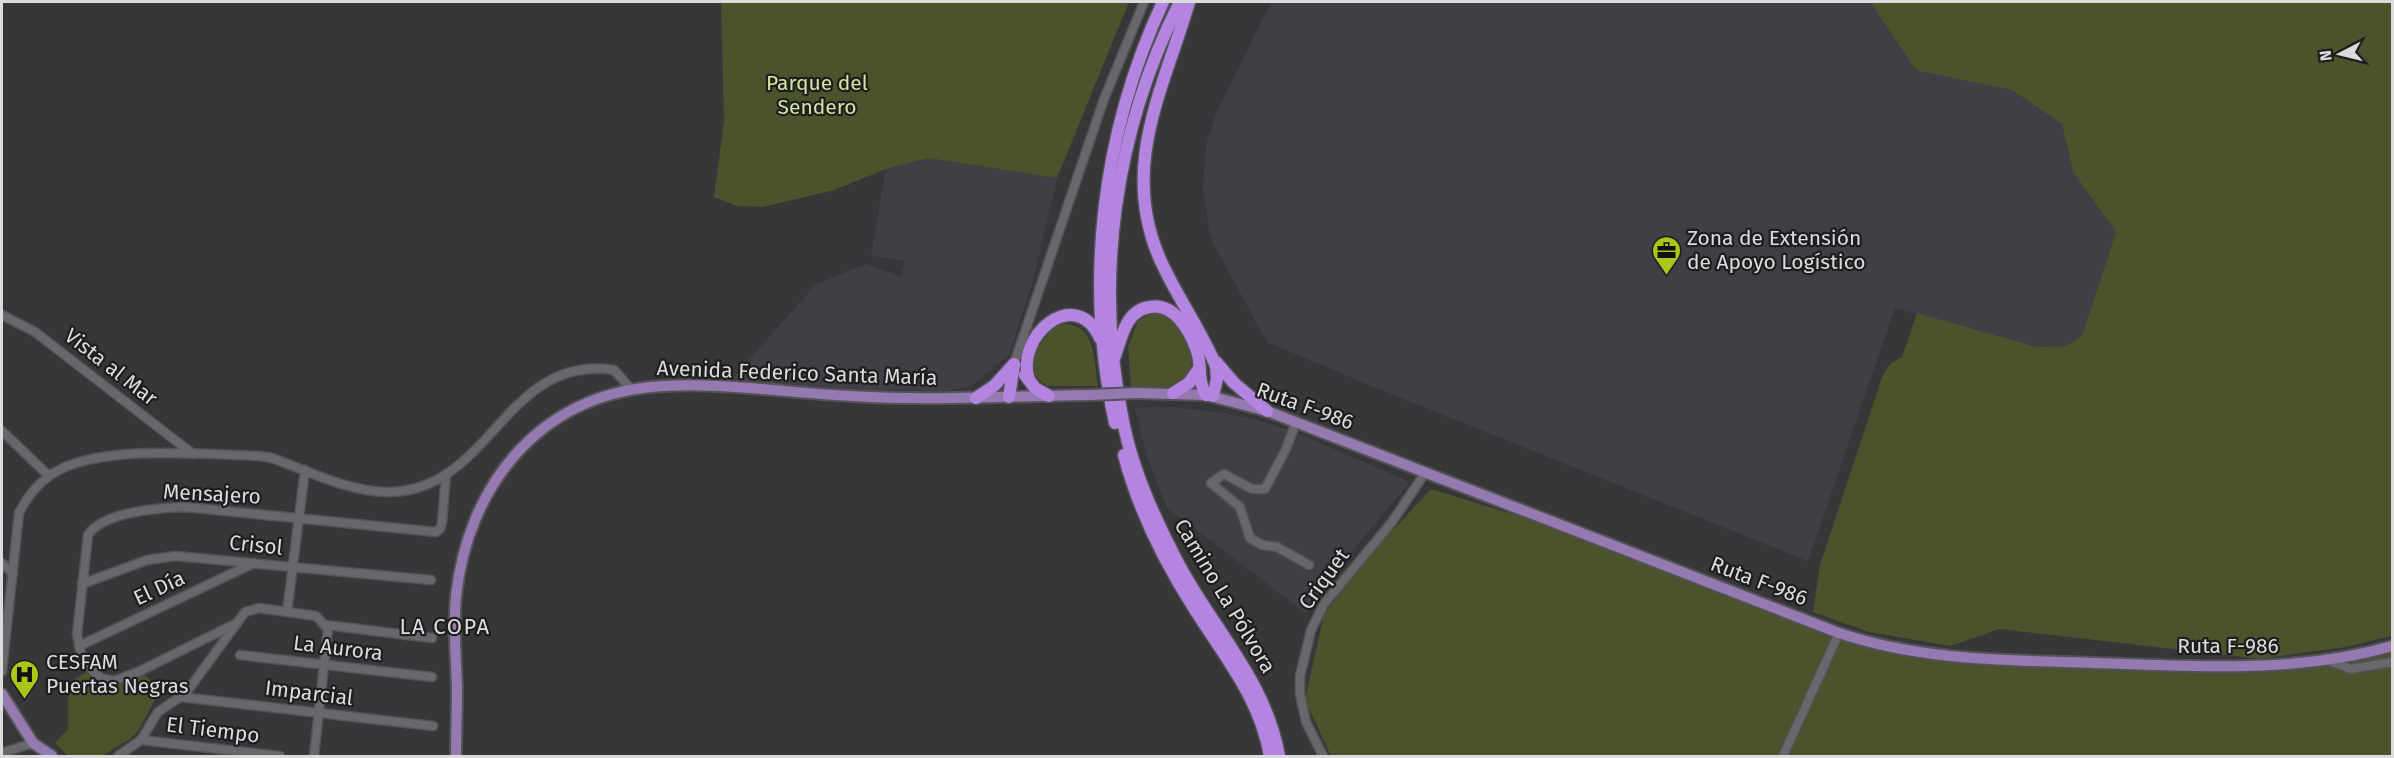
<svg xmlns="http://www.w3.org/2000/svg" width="2394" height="758" viewBox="0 0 2394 758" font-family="'Fira Sans',sans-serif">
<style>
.built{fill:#423e46}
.green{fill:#4a532b}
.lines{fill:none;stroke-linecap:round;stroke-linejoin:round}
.minor-casing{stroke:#535255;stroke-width:11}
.major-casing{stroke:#535255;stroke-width:14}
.highway-casing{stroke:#535255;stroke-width:15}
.minor{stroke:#69676b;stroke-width:8}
.major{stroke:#9579b1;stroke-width:10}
.highway{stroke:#b385e0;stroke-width:12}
.major-bridge-casing{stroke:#535255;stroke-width:14;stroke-linecap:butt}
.major-bridge{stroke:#9579b1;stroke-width:10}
.labels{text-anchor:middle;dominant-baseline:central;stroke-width:4.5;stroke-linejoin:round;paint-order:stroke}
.park-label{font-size:21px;fill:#d3e59f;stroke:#1e1e1f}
.poi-label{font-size:21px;fill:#dcdcdd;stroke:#1e1e1f;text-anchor:start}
.street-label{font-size:21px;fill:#dcdcdd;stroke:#1e1e1f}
.neighbourhood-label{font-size:22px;letter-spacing:1.5px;fill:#dcdcdd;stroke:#1e1e1f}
</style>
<rect width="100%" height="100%" fill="#373639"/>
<!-- built -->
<g class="built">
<polygon points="1271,2 1870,2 1913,66 1919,71 2012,90 2062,124 2073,172 2116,232 2083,333 2077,340 2066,346 2037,347 1895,308 1808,561 1376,388 1267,342 1214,245 1209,230 1203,186 1207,141 1216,113"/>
<polygon points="929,158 1057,178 1033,281 1009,355 973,385 944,392 898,389 871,392 743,383 733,378 816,284 866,264 901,276 905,261 871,256 886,169"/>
<polygon points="1171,407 1225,413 1262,421 1297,433 1410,482 1329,578 1306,613 1167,508 1147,457 1135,408"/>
</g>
<!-- green -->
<g class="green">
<polygon points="721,2 1129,2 1057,178 929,158 886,169 834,190 763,207 737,206 714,197 724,121"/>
<polygon points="1870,2 2392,2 2392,636 2346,647 2260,659 1999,629 1951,646 1869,632 1813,612 1820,565 1882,377 1890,364 1902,357 1917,313 2037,347 2066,346 2077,340 2083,333 2116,232 2073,172 2062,124 2012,90 1919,71 1913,66"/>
<path d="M1154,312C1175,314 1196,348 1191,368C1189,376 1183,381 1177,387H1131L1128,347L1138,321Z"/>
<path d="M1063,324C1096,323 1094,362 1098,386H1047L1035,376C1029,358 1045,329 1063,324Z"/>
<polygon points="1431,489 1554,527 1847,642 1906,657 1973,665 2245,673 2306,669 2392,650 2392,756 1331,756 1305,700 1324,614 1366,559"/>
<polygon points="88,671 106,687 143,673 160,691 138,731 130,739 102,756 68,756 55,743 68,729 68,683"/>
</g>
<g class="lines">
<defs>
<g id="minor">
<polyline points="2,315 35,332 193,454"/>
<polyline points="1014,364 1104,99 1144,2"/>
<polyline points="1296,422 1286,449 1265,489 1252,489 1224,474 1211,483 1240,507 1250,538 1262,545 1277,547 1309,565"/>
<polyline points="2,431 49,476"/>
<polyline points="2,563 13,574"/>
<polyline points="82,584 147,560 175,556 431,580"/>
<polyline points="287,612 305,470"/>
<path d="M237,623L138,672L114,681L101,678L91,669L81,654L77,634L88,535C104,511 159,508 185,507L436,532L440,529L442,523L446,474"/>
<polyline points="326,625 432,638"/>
<polyline points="79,646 254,563"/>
<polyline points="240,655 432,677"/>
<polyline points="2327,660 2351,669 2392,662"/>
<path d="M2,671L19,513C28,495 40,480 59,470C108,445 203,454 259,456L272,458C308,471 347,491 386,492C491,494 504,353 614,370L632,390"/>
<polyline points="181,697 433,726"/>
<polyline points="141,740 280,756"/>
<polyline points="2,753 33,743"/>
<polyline points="118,756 141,740 158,712 186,693 245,612 259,608 316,616 328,629 314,756"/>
<polyline points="1323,756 1306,722 1300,694 1300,676 1311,630 1324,604 1392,522 1425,473"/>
<polyline points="1783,756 1839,633"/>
</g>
<g id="major">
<path d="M1137,393L1206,395L1267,411L1839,633C1922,661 2008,660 2095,663C2195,666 2295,674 2392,646"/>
<polyline points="2,694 33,743 52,756"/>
<path d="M456,756C456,734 457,711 457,688C456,657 453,627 456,596C468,487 537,398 651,387C715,381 787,393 852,396C931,401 1011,396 1090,395"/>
</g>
<g id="highway">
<path d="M1180,2C1114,132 1093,283 1124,426C1134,474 1156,521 1179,565C1214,630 1266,682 1279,756"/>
<path d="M1189,2C1164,88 1120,165 1159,257C1175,294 1200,328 1216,366L1217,379L1213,396"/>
<path d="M1115,356C1122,336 1126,310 1150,307C1175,303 1190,331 1197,351C1202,366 1197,380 1206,395"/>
<polyline points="1216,362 1234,383 1267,411"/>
<polyline points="1025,375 1035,388 1049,396"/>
<path d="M1029,380C1014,337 1075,284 1100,338"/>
<polyline points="1173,393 1189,383 1198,370"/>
<polyline points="1009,397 1014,365"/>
<polyline points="976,398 994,386 1014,364"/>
<path d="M1115,423C1084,282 1102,133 1163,2"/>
<path d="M1124,455C1138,508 1164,561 1194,608C1225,657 1260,698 1270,756"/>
</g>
</defs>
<!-- minor casing -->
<use href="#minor" class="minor-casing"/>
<!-- major casing -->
<use href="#major" class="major-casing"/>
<!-- highway casing -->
<use href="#highway" class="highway-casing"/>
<!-- minor -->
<use href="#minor" class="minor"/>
<!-- major -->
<use href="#major" class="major"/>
<!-- highway -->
<use href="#highway" class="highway"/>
<defs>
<polyline id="major-bridge" points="1090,395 1137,393"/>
</defs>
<!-- major-bridge casing -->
<use href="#major-bridge" class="major-bridge-casing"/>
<!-- major-bridge -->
<use href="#major-bridge" class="major-bridge"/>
</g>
<!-- icons -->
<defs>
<symbol id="office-pin" viewBox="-11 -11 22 30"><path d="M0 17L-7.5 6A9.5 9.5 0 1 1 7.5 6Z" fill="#a9c719" stroke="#1e1e1f"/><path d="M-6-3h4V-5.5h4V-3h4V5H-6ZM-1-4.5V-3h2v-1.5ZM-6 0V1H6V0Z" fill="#111"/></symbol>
<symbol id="hospital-pin" viewBox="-11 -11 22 30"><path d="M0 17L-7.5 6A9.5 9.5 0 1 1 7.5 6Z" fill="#a9c719" stroke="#1e1e1f"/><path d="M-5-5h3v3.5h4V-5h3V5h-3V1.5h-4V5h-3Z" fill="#111"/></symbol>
</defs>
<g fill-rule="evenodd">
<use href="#office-pin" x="1650" y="234" width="33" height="45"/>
<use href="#hospital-pin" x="8" y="658" width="33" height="45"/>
</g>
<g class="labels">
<!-- park labels -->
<g class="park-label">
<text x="817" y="83">Parque del<tspan x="817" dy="24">Sendero</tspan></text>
</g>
<!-- poi labels -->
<g class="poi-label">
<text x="1687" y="238">Zona de Extensión<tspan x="1687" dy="24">de Apoyo Logístico</tspan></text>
<text x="46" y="662">CESFAM<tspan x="46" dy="24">Puertas Negras</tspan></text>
</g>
<!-- street labels -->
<g class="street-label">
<text transform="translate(111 367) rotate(38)">Vista al Mar</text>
<text transform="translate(797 373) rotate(2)">Avenida Federico Santa María</text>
<text transform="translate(1305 406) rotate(20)">Ruta F-986</text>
<text transform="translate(212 494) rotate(3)">Mensajero</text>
<text transform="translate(256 545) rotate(6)">Crisol</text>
<text transform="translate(1324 579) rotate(-54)">Criquet</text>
<text transform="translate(1759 581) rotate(21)">Ruta F-986</text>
<text transform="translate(159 588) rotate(-25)">El Día</text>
<text transform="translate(1225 596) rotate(59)">Camino La Pólvora</text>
<text x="2228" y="646">Ruta F-986</text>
<text transform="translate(338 648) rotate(7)">La Aurora</text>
<text transform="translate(309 693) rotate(7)">Imparcial</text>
<text transform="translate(213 730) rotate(7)">El Tiempo</text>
</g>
<!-- neighbourhood labels -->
<g class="neighbourhood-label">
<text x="445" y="626">LA COPA</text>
</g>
</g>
<!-- border -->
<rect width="2394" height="758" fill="none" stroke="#dcdcdd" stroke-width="6"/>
<!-- north arrow -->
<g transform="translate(2340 54) rotate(263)" stroke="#1e1e1f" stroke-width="4.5" paint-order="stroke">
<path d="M0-4.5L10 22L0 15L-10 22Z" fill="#dcdcdd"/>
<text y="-9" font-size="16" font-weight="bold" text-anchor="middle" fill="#dcdcdd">N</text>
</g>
</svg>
